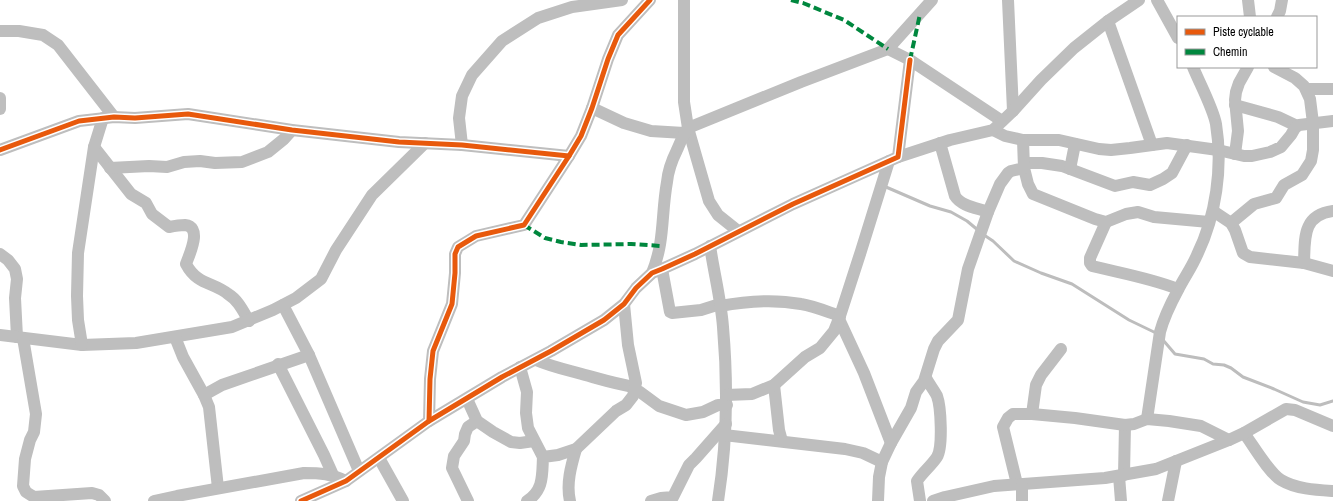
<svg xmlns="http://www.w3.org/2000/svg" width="1333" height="501" viewBox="0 0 1333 501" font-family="'Archivo Narrow',sans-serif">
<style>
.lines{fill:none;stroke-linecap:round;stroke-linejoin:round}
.stream{stroke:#bdbdbd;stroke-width:3}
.street{stroke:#bebebe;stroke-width:12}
.quiet{stroke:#00873e;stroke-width:4;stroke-dasharray:8 4;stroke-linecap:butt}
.cycleway-casing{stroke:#fff;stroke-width:8}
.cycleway{stroke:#e8590c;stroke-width:5}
</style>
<rect width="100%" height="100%" fill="#fff"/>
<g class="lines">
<!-- stream -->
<g class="stream">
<polyline points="886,187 930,206 951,212 967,221 979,231"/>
<polyline points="984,235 993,241 1014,261 1041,273 1072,284 1129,320 1156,333"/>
<polyline points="1163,340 1175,354 1204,359 1213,364 1224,365 1231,368 1243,377 1274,389 1303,402 1320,405 1333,401"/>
</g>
<!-- street -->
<g class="street">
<polyline points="684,0 684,102 688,128 709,201 718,215 738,231"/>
<polyline points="1008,0 1013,111"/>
<polyline points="1157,0 1178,38"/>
<polyline points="1248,0 1250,17"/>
<polyline points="1277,17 1280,11 1282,0"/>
<polyline points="1108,21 1152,145"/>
<polyline points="0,31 19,31 43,35 58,45 114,117"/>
<polyline points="888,49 910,60 1002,121"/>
<polyline points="1306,89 1333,89"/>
<polyline points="0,98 0,109"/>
<polyline points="1235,105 1278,117 1297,126"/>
<polyline points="592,108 624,123 651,131 684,133"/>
<polyline points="993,130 1005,136 1023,140 1059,140 1099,149 1111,150 1130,148 1167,143 1218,150 1244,156 1252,156 1270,152 1281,147 1291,135 1295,128 1299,125 1333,121"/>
<path d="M940,143L955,196C961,206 977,208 988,212"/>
<polyline points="462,145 459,118 462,96 472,75 502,41 538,18 572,7 622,0"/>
<path d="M94,147L131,194L146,203L152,214L169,227C174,226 180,225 185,225C203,227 189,255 186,264C197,285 213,282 228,294C238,300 243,311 249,321"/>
<polyline points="0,150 79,121 114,117 135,118 188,114 292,130 399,142 462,145 569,156"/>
<polyline points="1235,154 1238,131 1235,100 1236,92 1239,83 1248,67"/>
<polyline points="898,157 950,140 993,130 1013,111 1041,80 1074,48 1108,21 1139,0"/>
<polyline points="1024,163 1042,163 1062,166 1115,186 1133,182 1150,185 1163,179 1172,173 1187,145"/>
<polyline points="110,168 149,166 167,167 184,162 200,161 215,163 242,162 268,152 284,139 292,130"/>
<polyline points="1024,168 1028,184 1033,194 1095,219 1106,222 1126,214 1138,212 1154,217 1209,222"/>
<polyline points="1070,169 1075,144"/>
<polyline points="1213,211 1231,223 1235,230 1243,253 1250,257 1304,263 1333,271"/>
<path d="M1106,222L1090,258V263L1092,266C1120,273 1150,278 1178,289"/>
<polyline points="1231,223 1254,204 1276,198 1284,185 1302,175 1311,161 1313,150 1313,123 1310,99 1304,86 1295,78 1274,67"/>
<path d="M710,246C714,273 721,300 723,327C728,385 727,444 718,501"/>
<polyline points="0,254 8,260 15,269 17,279 15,298 17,337"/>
<path d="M1304,263C1305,239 1302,215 1333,211"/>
<polyline points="662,269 670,312 672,313 701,310 720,304"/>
<path d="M652,273C665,241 661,215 667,182C668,171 672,160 677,150C680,143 683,135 688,128L801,82L888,49L932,0"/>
<polyline points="283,305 309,355 359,471"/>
<path d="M720,306C747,301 774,299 801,304C814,306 828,312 840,316"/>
<polyline points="839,319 864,373 891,443"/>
<polyline points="0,335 82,345 136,343 232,327 273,310 296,298 321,279 336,250 372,195 425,143"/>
<polyline points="175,337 183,357 204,395 209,407 218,488"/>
<polyline points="23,338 36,414 34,432 30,440 25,459 23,486 26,492 34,497 92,493 99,495 105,501"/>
<polyline points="82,345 78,320 77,296 78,253 94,147 103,118"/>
<path d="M536,360C550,366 563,369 578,373C597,378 615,384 635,387"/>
<polyline points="278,364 324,455 333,475"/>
<polyline points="520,367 527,392 526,413 528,428 543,457"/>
<polyline points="774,385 779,430 782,441"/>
<polyline points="635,391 640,392 659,406 686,415 703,412 718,405 727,405"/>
<polyline points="204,395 222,385 309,355"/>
<polyline points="726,395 752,394 774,385 805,357 820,348 834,331 840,316 861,251 889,161"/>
<polyline points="467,399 477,421 493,432 511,442 520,443 534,441"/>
<polyline points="1032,414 1036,385 1041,375 1061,349"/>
<path d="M1147,419L1160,332C1164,317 1171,303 1178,290C1184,278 1192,267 1197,255C1216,216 1223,167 1216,124C1213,108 1199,82 1193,67"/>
<polyline points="429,421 502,377 551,351 604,320 624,304 636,288 652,273 662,269 695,254 793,204 898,157 910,60"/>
<path d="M1244,433C1253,445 1269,473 1281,480C1296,489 1316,490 1333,491"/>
<polyline points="724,435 845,449 863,453 882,462"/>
<polyline points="379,458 403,501"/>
<polyline points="1124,475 1125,425"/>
<polyline points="1119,476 1121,501"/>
<polyline points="1017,484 1003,427 1008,418 1013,414 1032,414 1075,418 1125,425 1134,424 1147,419 1169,421 1201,426 1229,440"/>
<path d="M154,501L177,496L304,473C320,473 332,474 346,481"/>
<polyline points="301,501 346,481 429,421 430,379 433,351 452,304 455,273 455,254 458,247 476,236 524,225 569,156 581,136 592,108 608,59 618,35 650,0"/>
<polyline points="468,501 452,468 454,456 464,441 465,434 468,427 477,421"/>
<path d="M527,501C544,490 542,475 543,457L558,455L576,449L616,411L626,405L633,396L636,383L628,345L624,304"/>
<path d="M570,501C566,484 571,466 576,449"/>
<polyline points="651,501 661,498 673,497 689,465 696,458 726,424"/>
<polyline points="878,501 879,477 882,462 891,443 911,408 916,392 924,381 934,349 938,341 958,320 968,269 988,212 1000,184 1008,173 1011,171 1024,168 1023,140"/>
<path d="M920,501L917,481C923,472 931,466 937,457C943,447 941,407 937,396C934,390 929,384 926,378"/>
<polyline points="933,501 945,497 994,486 1105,478 1156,469 1229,440 1244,433 1286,409 1295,410 1333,426"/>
<polyline points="1022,501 1022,484"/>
<polyline points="1168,501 1176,461"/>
</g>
<!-- quiet -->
<g class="quiet">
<polyline points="791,0 803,3 844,20 888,49"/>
<polyline points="910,60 920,14"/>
<polyline points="524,225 545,238 561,242 581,245 631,244 661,246"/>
</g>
<defs>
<g id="cycleway">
<polyline points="0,150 79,121 114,117 135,118 188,114 292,130 399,142 462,145 569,156"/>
<polyline points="429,421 502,377 551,351 604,320 624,304 636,288 652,273 662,269 695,254 793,204 898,157 910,60"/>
<polyline points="301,501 346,481 429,421 430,379 433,351 452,304 455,273 455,254 458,247 476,236 524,225 569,156 581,136 592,108 608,59 618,35 650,0"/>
</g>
</defs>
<!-- cycleway casing -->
<use href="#cycleway" class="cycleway-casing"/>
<!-- cycleway -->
<use href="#cycleway" class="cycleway"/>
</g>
<!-- legend -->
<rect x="1177" y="16" width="140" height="52" fill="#ffffff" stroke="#999999"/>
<rect x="1185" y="29" width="20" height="6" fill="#e8590c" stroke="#999999"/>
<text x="1213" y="36" font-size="12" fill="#000000">Piste cyclable</text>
<rect x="1185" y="49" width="20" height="6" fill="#00873e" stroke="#999999"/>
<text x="1213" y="56" font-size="12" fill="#000000">Chemin</text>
</svg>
